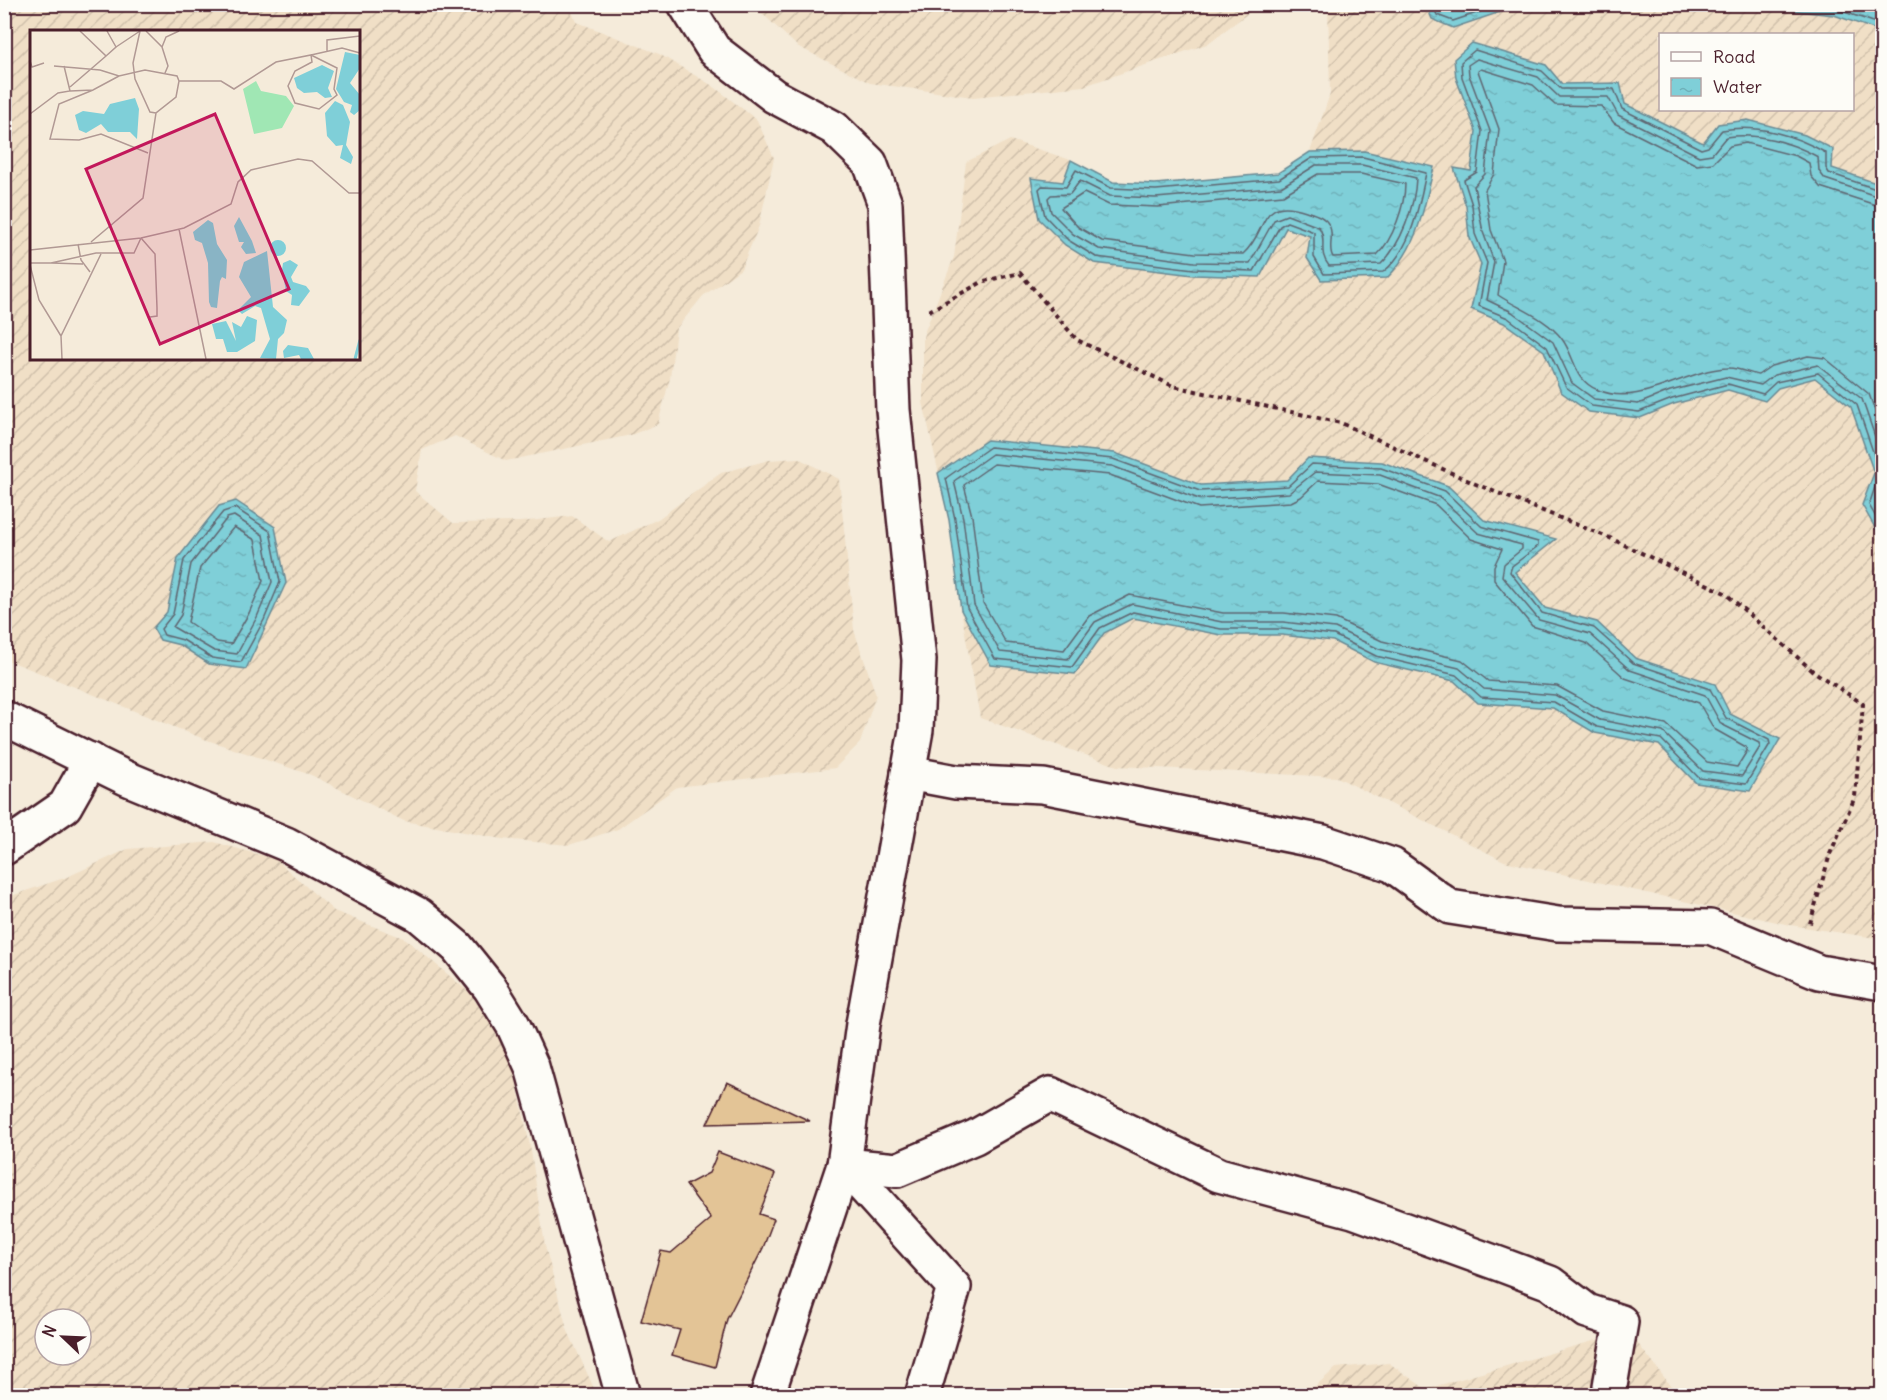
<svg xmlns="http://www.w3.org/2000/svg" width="1887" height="1400" viewBox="0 0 1887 1400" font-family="Delius,sans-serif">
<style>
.industrial{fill:url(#industrial-furrows);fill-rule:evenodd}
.water{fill:url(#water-ripples);stroke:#6a8993;stroke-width:1.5}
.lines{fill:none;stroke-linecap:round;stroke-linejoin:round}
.shore{stroke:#5f6570;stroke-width:1.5}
.building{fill:#e3c496;stroke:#4a1f2b;stroke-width:1.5}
.minor-casing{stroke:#4a1f2b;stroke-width:38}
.path{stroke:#4a1f2b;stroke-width:4;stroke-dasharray:4.5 4.5;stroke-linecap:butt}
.minor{stroke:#fdfcf7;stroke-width:33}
.inset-river{fill:none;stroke:#7fcfd8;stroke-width:3}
.inset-road{fill:none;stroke:#b19994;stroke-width:1.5}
.view{fill:#c2185b;fill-opacity:0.15;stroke:#c2185b;stroke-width:3}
.inset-edge{fill:none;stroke:#4a1f2b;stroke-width:3}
</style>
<defs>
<pattern id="industrial-furrows" width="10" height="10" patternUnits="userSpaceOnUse" patternTransform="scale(1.5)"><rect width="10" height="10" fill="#f0dfc6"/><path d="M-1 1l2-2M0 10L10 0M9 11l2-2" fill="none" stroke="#cfbfaa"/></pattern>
<pattern id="water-ripples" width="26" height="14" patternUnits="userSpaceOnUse" patternTransform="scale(1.5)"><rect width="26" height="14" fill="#7fcfd8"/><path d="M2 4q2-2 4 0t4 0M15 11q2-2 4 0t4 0" fill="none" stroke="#6fb1ba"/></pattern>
</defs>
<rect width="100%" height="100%" fill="#f5ebda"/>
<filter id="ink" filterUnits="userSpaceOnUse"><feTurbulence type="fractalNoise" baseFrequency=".0167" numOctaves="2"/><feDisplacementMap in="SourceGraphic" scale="12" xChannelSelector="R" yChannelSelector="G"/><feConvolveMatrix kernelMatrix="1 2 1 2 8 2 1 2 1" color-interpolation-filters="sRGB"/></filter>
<g filter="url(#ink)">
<!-- industrial -->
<g class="industrial">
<path d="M5,5H568L577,22L659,54L713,86L757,120L774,158L759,226L741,269L703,296L676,329L670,378L658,424L631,435L506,461L455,436L422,450L415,491L453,523L520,522L572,516L609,542L658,519L721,473L769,460L798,458L839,479L854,630L876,695L860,743L835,768L677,787L618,829L569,845L502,839L404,821L311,775L204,739L5,659ZM32,32H358V358H32Z"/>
<polygon points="753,5 1259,5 1207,44 1084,86 973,97 870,83 797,46"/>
<path d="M1328,5H1882V939L1790,925L1504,861L1337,777L1117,766L980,718L961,610L949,520L923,402V336L954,257L966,162L1010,140L1071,160L1113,182L1155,184L1278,173L1310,152L1330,94ZM1660,34H1852V110H1660Z"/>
<path d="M214,842L275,859L334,911L406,939L471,994L511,1057L531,1151L545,1246L567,1329L597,1395H5V1288L11,1283L5,1267V898L67,877L128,849ZM45,1319H81V1355H45Z"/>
<polygon points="1628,1331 1678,1395 1304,1396 1336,1368 1389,1363 1426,1389"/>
</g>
<!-- water -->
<g class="water">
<polygon points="1426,5 1521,5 1453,28 1432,19"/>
<polygon points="1740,5 1882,5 1882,32 1834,15"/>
<polygon points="1472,43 1546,65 1562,84 1620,83 1625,104 1703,143 1718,124 1748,120 1805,135 1833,149 1832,168 1882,185 1882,540 1862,505 1874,473 1851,407 1815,378 1778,388 1765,401 1728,390 1674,404 1640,418 1589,412 1561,392 1544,351 1504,323 1471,309 1481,264 1469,236 1466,206 1454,168 1471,171 1476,131 1456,78 1454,59"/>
<path d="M1364,151L1434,167C1424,208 1418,247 1387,278L1321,280L1307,258L1310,236L1286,228L1260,277L1193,275L1094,263L1065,245L1039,219L1031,178L1063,182L1071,160L1113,182L1155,184L1278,173L1310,152Z"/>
<polygon points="987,440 1115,453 1201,485 1287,480 1308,458 1382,462 1448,486 1484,520 1556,539 1515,572 1545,608 1597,622 1635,658 1715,684 1730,714 1780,739 1750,791 1696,783 1659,745 1595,733 1553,708 1478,703 1454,681 1374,662 1333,641 1282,635 1221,635 1133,618 1104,633 1075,674 991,665 961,610 949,520 938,473"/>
<polygon points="236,501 275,527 286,583 246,669 209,664 180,645 160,640 153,628 167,612 178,558 219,506"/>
</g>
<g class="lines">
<!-- shore -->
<g class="shore">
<polyline points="1432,4 1437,15 1453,21 1503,4"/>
<polyline points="1785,4 1836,9 1882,25"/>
<path d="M1363,157L1426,173C1419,206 1411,251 1383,272L1324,274L1314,257V232L1287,222L1280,226L1254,271L1194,269L1096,257L1068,240L1045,216L1039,189L1042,186L1066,187L1076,170L1111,188L1156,190L1279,179L1312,158Z"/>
<path d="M1316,165H1362L1416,178C1415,206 1401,245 1381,264L1329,266C1317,251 1328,241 1319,227L1287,215L1274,220L1250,263L1194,262L1099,249L1073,234L1051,212L1048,198L1051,195L1070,194L1080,181L1110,196L1156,198L1281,187Z"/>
<path d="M1318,174H1361L1405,184C1405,205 1393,240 1377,255L1333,257C1327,248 1335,236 1329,225C1324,216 1315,214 1306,211C1257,195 1269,231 1243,254L1195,253L1102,241L1078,227L1061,208L1084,193L1109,205L1158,207L1283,195Z"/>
<path d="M1882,191L1829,173L1826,168V153C1795,135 1757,124 1722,130L1708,147L1701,149L1622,109L1614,89H1561L1542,71L1475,50L1461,62L1462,77L1482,131L1477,172L1464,180L1472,205L1475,234L1487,263L1479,306L1508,318L1547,347L1566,387L1592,406L1639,412L1672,399L1728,384L1763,394L1776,382L1818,373L1857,405L1880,472L1869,505L1882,528"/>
<path d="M1882,198L1825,179L1819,171L1818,157C1791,142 1756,132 1726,137L1712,154L1699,156L1618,115L1608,97H1559L1538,77L1477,59L1468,65L1469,75L1490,131L1485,174L1474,186L1483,232L1494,262L1487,300L1512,312L1553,342L1572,383L1594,399L1638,404L1670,391L1726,377L1761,385L1774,375L1818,365L1862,399L1882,457"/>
<path d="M1882,207L1820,187L1811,176L1809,163L1796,156L1746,143L1730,146L1713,163L1697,165L1614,123L1601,106L1555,105L1533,85L1481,69L1478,71L1499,129L1494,174L1485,190L1491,230L1503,261L1498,295C1517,308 1547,318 1562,339C1575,356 1574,381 1598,390C1641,408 1683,370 1727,368C1737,367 1748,373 1758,375L1771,366L1808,356L1825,358L1869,394L1882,430"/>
<polygon points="990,447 1113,459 1200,491 1288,486 1312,464 1381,468 1445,491 1481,526 1538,542 1538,546 1512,566 1510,572 1542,613 1594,628 1633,663 1710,689 1726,718 1769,740 1770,744 1746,784 1699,778 1661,739 1597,727 1554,702 1481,697 1456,675 1376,656 1334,635 1283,629 1221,629 1133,612 1100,628 1072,667 995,659 967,608 955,519 946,478"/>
<polygon points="992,454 1112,466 1199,499 1289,493 1315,472 1380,475 1441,498 1478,533 1522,545 1522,549 1504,564 1502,576 1539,620 1590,634 1630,670 1705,695 1721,724 1759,743 1760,747 1742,776 1703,771 1663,732 1600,720 1555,695 1484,689 1459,668 1379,649 1335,628 1283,622 1222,622 1132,604 1095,622 1068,659 1000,652 974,605 963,518 954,481"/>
<polygon points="994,464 1110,475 1199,508 1291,502 1301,497 1318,481 1378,484 1436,505 1471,539 1502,549 1494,566 1494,580 1532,626 1586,643 1625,678 1699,703 1714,729 1746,747 1747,751 1737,767 1707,762 1666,724 1603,711 1557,686 1488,681 1462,660 1382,641 1336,619 1284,613 1223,613 1130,595 1089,616 1064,650 1006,643 983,603 972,516 964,485"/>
<polygon points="235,508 270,531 280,582 264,620 241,662 212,658 183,640 164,635 161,629 173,614 184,560 223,512"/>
<polygon points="234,516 263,535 272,582 257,617 237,654 214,651 173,627 181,615 191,564 227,518"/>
<polygon points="234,527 255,540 263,581 249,613 231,644 217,642 188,622 200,568"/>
</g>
</g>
<!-- building -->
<g class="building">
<polygon points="727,1082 810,1121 707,1124"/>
<polygon points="718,1152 775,1174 759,1214 774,1219 763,1248 727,1319 715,1367 672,1355 680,1330 641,1321 661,1251 671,1253 711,1219 686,1185 709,1173"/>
</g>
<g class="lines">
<defs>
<g id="minor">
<polyline points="685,4 714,50 774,96 834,128 870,163 885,204 893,410 919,660 916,730 863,1024 844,1165 767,1396"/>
<polyline points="4,718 126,778 286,844 419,915 457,947 490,988 513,1025 532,1067 623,1396"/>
<polyline points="908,773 956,782 1043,786 1323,842 1392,865 1450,907 1558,924 1710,927 1819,972 1882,983"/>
<polyline points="4,848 65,806 91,760"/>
<polyline points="844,1165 897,1170 975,1137 1050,1094 1219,1175 1353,1211 1502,1265 1550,1283 1587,1311 1621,1322 1610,1386"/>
<polyline points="844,1165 954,1287 922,1396"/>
</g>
</defs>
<!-- minor casing -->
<use href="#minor" class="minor-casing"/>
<!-- path -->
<polyline class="path" points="929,311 984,281 1020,273 1077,340 1173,386 1341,423 1478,485 1610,538 1725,593 1813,671 1863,704 1855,797 1830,854 1809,927"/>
<!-- minor -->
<use href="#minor" class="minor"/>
</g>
</g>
<!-- overview -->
<g transform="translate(30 30)">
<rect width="330" height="330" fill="#f5ebda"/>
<path d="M226,51L231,61L256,66L264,76L252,98L224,104L213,59Z" fill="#a0e7b4"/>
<path d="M315,22L330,25V38L320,53L330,65V80L324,85L320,82L322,75L314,72L306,59ZM292,35L304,41L298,58L302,67L295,68L287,62L274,63L267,58L264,48ZM105,68L109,79L107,109L100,102H78L71,94L56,103L49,100L45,85L53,81L74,84L80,74ZM305,71L313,75L320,92L316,115L323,127L321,134L310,128L313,115L306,116L297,106L295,83ZM209,187L222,211L226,223L216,224L211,217L214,212H209L204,196ZM178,190L183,193L187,214L197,230L196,249L192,247L190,251L187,278L181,277L179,272L178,233L172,213L165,210L163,202ZM240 218a8 8 0 1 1 16 0a8 8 0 1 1-16 0ZM237,221L243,277L257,290L254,303L248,309L246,329L230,328L240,309L231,278L225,276L212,284L208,280L221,267L209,247L214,232ZM260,230L268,235L261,247L263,252L276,256L280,261L269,276L261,275L262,265L256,261L252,240L253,233ZM217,286L227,290L225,311L207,322H197L193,309H186L182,294L196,291L206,311L202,292L211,297ZM258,315L278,318L284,329H271L269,325L254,328L253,321Z" fill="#7fcfd8"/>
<path class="inset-river" d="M325,329L330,310"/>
<path class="inset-road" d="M110,1L103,33L105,49L120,82L126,83M116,1L132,17L138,36L135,43M86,17L110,1M132,17L136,7L149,1M297,21V10L330,6M281,25L312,18L330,23M76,26L86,17L77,1M0,31L2,37L14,33M24,36L70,40L89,46L115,40L147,46L149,51L146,67L126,83L113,168L61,212M149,51H191L204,59L246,32L281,25L282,32L265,41L258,56L265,73L289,79L307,65L304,59L307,38L281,25M40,57L76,26L50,1M63,60L29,74L20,109L49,110L71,104L118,123M40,61L63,60L89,46M0,84L28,63L40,61L34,36M149,199L176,329M111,208L125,224L127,278V286L120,287M48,214L51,230L60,242M0,220L111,208L154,198L201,174L208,152L221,140L268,129L282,131L319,163H330M0,233H21L66,223H104L111,208M21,233L53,234M0,235L9,270L31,306M32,329L31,306L71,224"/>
<path class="view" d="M185,84L259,259L130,314L56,139Z"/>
<rect width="330" height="330" class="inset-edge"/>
</g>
<!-- margin -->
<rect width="1887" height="1400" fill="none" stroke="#fdfcf7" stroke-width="24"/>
<rect x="12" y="12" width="1863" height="1376" fill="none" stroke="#4a1f2b" stroke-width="2" filter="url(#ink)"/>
<!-- legend -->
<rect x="1659" y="33" width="195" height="78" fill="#fdfcf7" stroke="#b5a4a5" stroke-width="1.5"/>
<rect x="1671" y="52" width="30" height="9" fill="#fdfcf7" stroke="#b5a4a5" stroke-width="1.5"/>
<text x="1713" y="63" font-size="18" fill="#4a1f2b">Road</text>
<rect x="1671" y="78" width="30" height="18" fill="url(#water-ripples)" stroke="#b5a4a5" stroke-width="1.5"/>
<text x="1713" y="93" font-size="18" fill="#4a1f2b">Water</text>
<!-- north arrow -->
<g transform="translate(63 1337) rotate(293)"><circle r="28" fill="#fdfcf7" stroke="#b5a4a5" stroke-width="1.5"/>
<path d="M0-4.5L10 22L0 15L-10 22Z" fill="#4a1f2b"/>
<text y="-9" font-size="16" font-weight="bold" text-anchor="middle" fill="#4a1f2b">N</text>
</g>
</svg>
